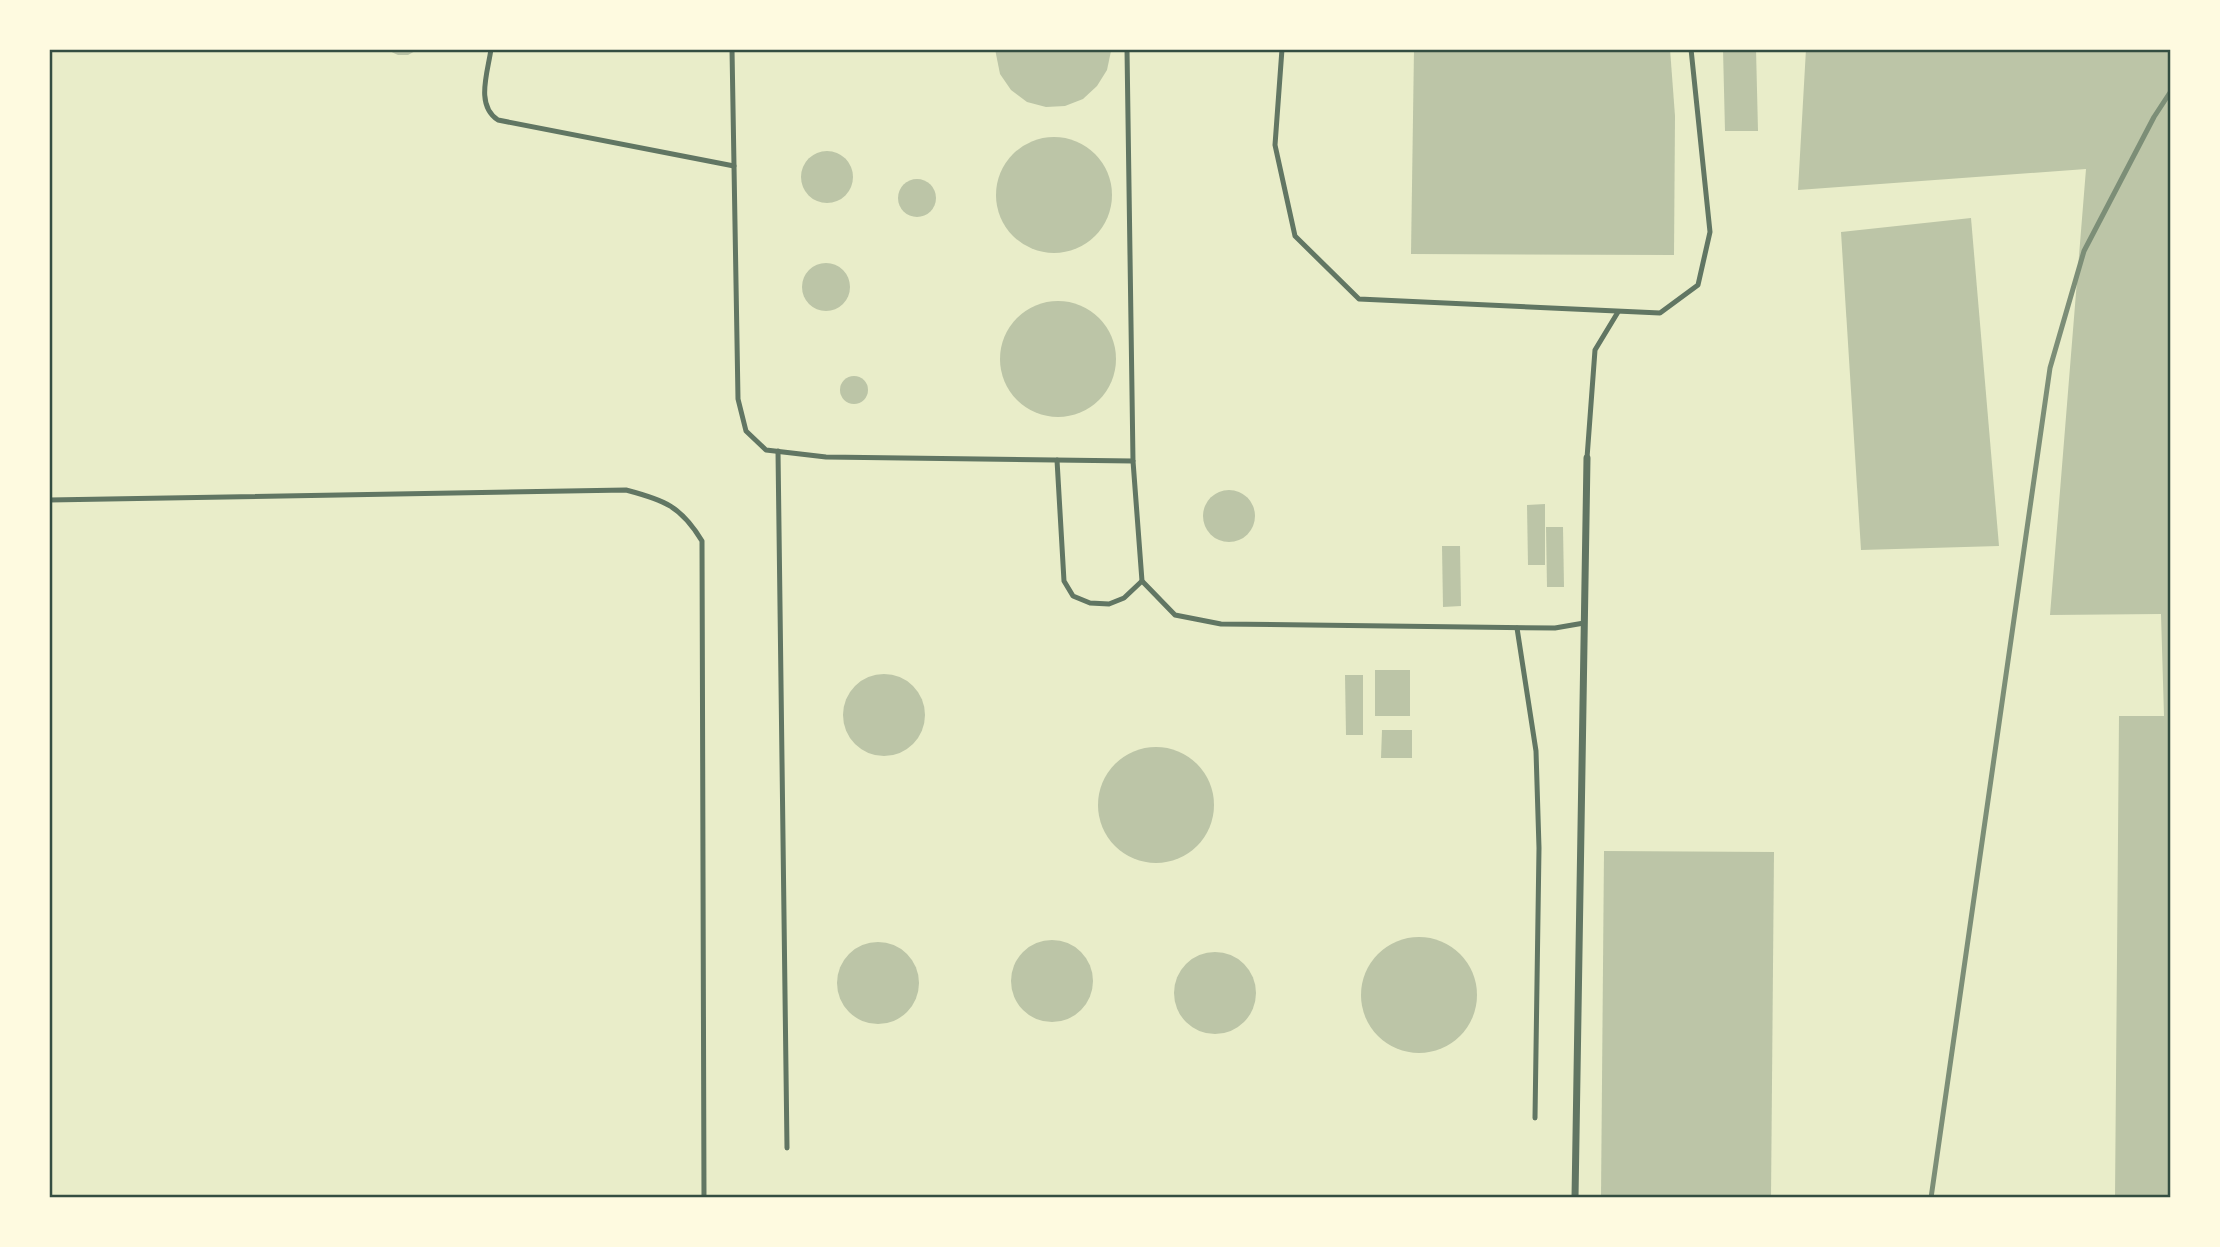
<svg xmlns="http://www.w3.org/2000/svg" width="2220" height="1247" viewBox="0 0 2220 1247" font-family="Figtree,sans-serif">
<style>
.building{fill:#bcc5a7}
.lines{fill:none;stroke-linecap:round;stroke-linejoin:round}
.service{stroke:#617663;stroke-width:5}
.minor{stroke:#617663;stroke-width:7}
.rail{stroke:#7c8e77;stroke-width:5}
.neatline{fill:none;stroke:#344e41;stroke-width:2.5}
</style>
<rect width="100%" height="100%" fill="#e9edc9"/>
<!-- building -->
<g class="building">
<polygon points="385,49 419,49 408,55 398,55"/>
<polygon points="995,49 1110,49 1111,51 1107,70 1097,86 1083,99 1065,106 1046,107 1027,102 1011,90 1000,74"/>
<polygon points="1414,49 1670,49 1675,116 1674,255 1411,254"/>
<polygon points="1723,49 1756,49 1758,131 1725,131"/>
<polygon points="1806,49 2171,49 2171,1198 2115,1198 2119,716 2164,716 2161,614 2050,615 2086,169 1798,190"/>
<circle cx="1054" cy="195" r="58"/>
<circle cx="827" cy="177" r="26"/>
<circle cx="917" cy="198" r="19"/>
<polygon points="1971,218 1999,546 1861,550 1841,232"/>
<circle cx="826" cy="287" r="24"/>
<circle cx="1058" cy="359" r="58"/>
<circle cx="854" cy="390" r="14"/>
<circle cx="1229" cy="516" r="26"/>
<polygon points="1545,504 1545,565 1528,565 1527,505"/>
<polygon points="1546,527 1563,527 1564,587 1547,587"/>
<polygon points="1442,546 1460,546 1461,606 1443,607"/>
<rect x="1375" y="670" width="35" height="46"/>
<circle cx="884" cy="715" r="41"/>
<polygon points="1345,675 1363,675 1363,735 1346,735"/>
<polygon points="1382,730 1412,730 1412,758 1381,758"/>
<circle cx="1156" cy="805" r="58"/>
<polygon points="1604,851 1774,852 1771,1198 1601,1198"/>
<circle cx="1419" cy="995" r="58"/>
<circle cx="1052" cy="981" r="41"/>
<circle cx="878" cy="983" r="41"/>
<circle cx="1215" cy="993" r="41"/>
</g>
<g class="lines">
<!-- service -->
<g class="service">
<path d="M491,49C488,72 475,105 498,120L734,166"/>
<polyline points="732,49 738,399 746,431 766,450 826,457 1133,461"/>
<polyline points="1127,49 1133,461 1142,581 1175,615 1221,624 1555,628 1584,623"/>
<polyline points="1282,49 1275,145 1295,236 1359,299 1660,313 1698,285 1710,232 1691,49"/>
<polyline points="778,451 787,1148"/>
<polyline points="1587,458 1595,350 1618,312"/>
<polyline points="1057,460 1064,581 1073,596 1090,603 1109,604 1124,598 1142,581"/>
<path d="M49,500L626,490C664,500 681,506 702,541L704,1198"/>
<polyline points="1517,628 1536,751 1539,848 1535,1118"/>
</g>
<!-- minor -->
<polyline class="minor" points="1575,1198 1587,458"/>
<!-- rail -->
<polyline class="rail" points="1931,1198 2050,368 2084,251 2154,117 2171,91"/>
</g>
<!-- border -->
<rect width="2220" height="1247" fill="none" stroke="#fefae0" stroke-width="102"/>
<rect x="51" y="51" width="2118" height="1145" class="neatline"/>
</svg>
